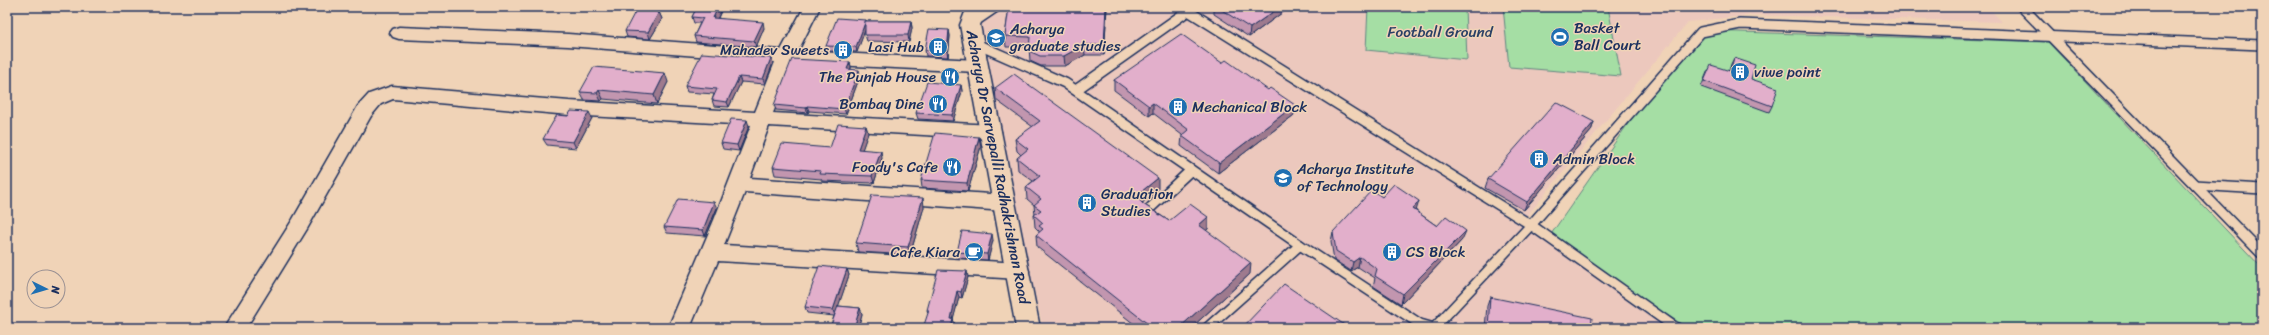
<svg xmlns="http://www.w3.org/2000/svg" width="2269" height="335" viewBox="0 0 2269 335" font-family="Sriracha,sans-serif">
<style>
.built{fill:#ecc8bd}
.green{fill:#a5dea4;stroke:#608681}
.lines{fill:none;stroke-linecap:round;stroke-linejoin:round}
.lane-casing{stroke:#1b2f5e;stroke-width:12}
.street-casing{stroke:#1b2f5e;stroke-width:3}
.secondary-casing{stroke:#1b2f5e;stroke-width:3}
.lane{stroke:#f0d3b7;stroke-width:9}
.street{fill:#f0d3b7;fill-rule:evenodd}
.secondary{fill:#f0d3b7;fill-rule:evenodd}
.wall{fill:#c296af;stroke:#1b2f5e}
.shaded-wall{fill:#9e7a8e;stroke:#1b2f5e}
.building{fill:#e2afcb;stroke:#1b2f5e}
.labels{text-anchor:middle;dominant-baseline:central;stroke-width:3;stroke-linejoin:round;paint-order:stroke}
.poi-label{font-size:15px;fill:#1b2f5e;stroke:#f0d3b7;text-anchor:start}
.park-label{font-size:15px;fill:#294065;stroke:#f0d3b7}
.street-label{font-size:15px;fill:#1b2f5e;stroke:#f0d3b7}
</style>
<rect width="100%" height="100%" fill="#f0d3b7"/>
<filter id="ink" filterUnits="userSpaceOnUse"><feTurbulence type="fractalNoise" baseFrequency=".025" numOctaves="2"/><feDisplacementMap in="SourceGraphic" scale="8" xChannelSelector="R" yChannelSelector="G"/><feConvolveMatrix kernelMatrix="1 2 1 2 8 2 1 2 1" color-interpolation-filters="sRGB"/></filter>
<g filter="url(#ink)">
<!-- built -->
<polygon class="built" points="980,7 1988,7 2002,22 1752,15 1688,22 1520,224 1688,328 1043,328 977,44"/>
<!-- green -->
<g class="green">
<polygon points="1368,7 1465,7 1467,60 1366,50"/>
<polygon points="1503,7 1608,7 1621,76 1509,67"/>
<polygon points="1708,31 2048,42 2262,268 2262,328 1688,328 1547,240 1657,82"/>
</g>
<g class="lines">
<defs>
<g id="lane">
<polyline points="1182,7 1531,225 1676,328"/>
<polyline points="2022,7 2262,254"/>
<polyline points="974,22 996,7"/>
<polyline points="974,43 1065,83 1300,245 1420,324 1434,328"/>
<polyline points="1076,90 1192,8"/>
<polyline points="2195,185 2262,189"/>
<polyline points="1147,211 1191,170"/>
<polyline points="1207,328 1300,245"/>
<polyline points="1434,328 1531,225 1701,32 1740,24 2262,45"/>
</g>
<polygon id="street" points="804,7 820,7 798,51 977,60 983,62 986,66 983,70 977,72 793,63 773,113 992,125 999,127 1001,132 999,137 992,139 769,126 750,178 1005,195 1012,198 1015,203 1012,208 1005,211 745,192 724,245 1019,263 1026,265 1029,271 1026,277 1019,279 718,261 690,328 668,328 714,220 751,125 569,115 393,99 381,104 371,116 307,229 246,328 224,328 293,219 358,106 369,94 392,86 569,101 755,112 775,62 568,46 399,39 393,37 390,33 393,29 399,27 568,34 781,50"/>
<polygon id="secondary" points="967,7 987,7 980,25 1040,328 1016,328 960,25"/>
</defs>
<!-- lane casing -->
<use href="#lane" class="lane-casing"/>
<!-- street casing -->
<use href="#street" class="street-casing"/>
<!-- secondary casing -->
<use href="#secondary" class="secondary-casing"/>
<!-- lane -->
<use href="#lane" class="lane"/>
<!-- street -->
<use href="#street" class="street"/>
<!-- secondary -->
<use href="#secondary" class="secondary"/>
</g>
<!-- wall -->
<g class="wall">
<polygon points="697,7 722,7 722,9 718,18 764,28 756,47 696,42 694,36 700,23 694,23 692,17"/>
<polygon points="1009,7 1107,7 1104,55 1085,55 1065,66 1041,66 1030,61 1029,47 1006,47 1005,36"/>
<polygon points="1214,7 1290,7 1249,37 1214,14"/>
<polygon points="659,12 662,19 650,39 627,37 625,31"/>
<polygon points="866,20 866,21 911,21 912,28 909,42 867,41 865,35 865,29 857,52 827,51 826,46"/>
<polygon points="949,30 950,36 948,57 926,56 925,50"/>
<polygon points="771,58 773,63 765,84 741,82 729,107 714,106 712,100 714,94 687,92 685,86"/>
<polygon points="1734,58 1751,79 1772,106 1769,112 1701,87 1708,70 1729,71 1731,64"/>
<polygon points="850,62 851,67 851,70 860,76 846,114 809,111 808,113 776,110 774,105"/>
<polygon points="1114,80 1294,115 1218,173 1181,146 1182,135 1153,113 1149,116 1114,90"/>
<polygon points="668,82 657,104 603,99 601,101 584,100 580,92"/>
<polygon points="961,85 962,91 953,121 918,119 916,113"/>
<polygon points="995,88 1158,190 1142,203 1169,221 1208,217 1208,229 1206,230 1250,274 1191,328 1139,328 1037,247 1036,235 1039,233 1039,231 1035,227 1034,215 1035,215 1034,205 1027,199 1026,187 1033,181 1018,170 1017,158 1021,155 1017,151 1015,139 1033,127 996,100"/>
<polygon points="592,118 576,148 547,145 543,139"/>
<polygon points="1594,122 1591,131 1524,210 1485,188 1488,179"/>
<polygon points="749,126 739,151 723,149 721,143"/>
<polygon points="866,126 868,133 862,149 882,158 874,183 822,181 821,179 775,175 773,167 830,148"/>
<polygon points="979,137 981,146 968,191 922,188 921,180"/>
<polygon points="1382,197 1416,211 1437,226 1462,240 1401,304 1373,286 1375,278 1358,267 1351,271 1334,260 1331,241 1333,232"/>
<polygon points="924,207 910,255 858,252 856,243"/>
<polygon points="717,208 705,236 667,233 664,227"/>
<polygon points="993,240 988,260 958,258 957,252"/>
<polygon points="847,269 849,275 838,306 860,308 862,314 858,328 830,328 834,316 807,313 805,307"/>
<polygon points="968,277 962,298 959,297 953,319 955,325 928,313 927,310"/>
<polygon points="1490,297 1591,328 1485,328 1487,306"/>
</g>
<!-- shaded-wall -->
<g class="shaded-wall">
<polygon points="718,7 722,7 722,9 715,23 713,18"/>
<polygon points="1106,7 1107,7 1104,55 1104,45"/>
<polygon points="1280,7 1290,7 1249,37 1250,28"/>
<polygon points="659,12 662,19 650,39 648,32"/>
<polygon points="866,20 867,25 857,52 856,47"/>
<polygon points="911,21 912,28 909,42 908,35"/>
<polygon points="763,22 764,28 756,47 754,41"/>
<polygon points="949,30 950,36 948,57 947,51"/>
<polygon points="1084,45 1085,55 1065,66 1064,56"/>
<polygon points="771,58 773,63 765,84 763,79"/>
<polygon points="850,62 851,67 849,75 847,69"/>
<polygon points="859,70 860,76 846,114 844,109"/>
<polygon points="665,73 668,82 657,104 654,95"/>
<polygon points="739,77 741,82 729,107 727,102"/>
<polygon points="961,85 962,91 953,121 952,115"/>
<polygon points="599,90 603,99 601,101 597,93"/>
<polygon points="1153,103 1153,113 1149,116 1149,106"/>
<polygon points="1295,105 1294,115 1218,173 1219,163"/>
<polygon points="807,106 809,111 808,113 806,108"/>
<polygon points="589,112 592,118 576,148 573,142"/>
<polygon points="747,120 749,126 739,151 737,145"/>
<polygon points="1594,122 1591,131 1524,210 1527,202"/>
<polygon points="866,126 868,133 860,156 858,149"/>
<polygon points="979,137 981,146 968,191 967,183"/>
<polygon points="881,151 882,158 874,183 872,176"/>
<polygon points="1158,178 1158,190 1136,208 1136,196"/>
<polygon points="923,198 924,207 910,255 908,247"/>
<polygon points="1419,201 1416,211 1413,209"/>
<polygon points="714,202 717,208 705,236 703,230"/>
<polygon points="1208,217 1208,229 1198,237 1199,225"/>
<polygon points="1466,231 1462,240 1401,304 1403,294"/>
<polygon points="992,234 993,240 988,260 987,254"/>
<polygon points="1360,257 1358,267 1351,271 1353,262"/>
<polygon points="1251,263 1250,274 1191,328 1179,328"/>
<polygon points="847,269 849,275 835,316 833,310"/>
<polygon points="967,271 968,277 962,298 961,292"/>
<polygon points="957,291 959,297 952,324 951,319"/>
<polygon points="860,308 862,314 858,328 854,328"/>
<polygon points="953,319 955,325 954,328 951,328"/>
</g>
<!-- building -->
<g class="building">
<polygon points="697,7 718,7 713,18 763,22 754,41 694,36 703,18 692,17"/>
<polygon points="1009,7 1106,7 1104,45 1084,45 1064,56 1040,56 1029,51 1030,37 1005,36"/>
<polygon points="1217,7 1280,7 1250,28"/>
<polygon points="636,10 659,12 648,32 625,31"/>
<polygon points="837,18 866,20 856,47 826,46"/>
<polygon points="865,21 911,21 908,35 865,35"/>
<polygon points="929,29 949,30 947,51 925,50"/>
<polygon points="1181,34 1222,63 1226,60 1268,90 1270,88 1295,105 1219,163 1182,136 1189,130 1153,103 1149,106 1114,80"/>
<polygon points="702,53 771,58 763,79 739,77 727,102 712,100 717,89 685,86"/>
<polygon points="1734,58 1755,65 1751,79 1778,88 1772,106 1704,81 1711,65 1730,71"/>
<polygon points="792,59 850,62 847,69 859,70 844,109 807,106 806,108 774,105"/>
<polygon points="594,67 665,73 654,95 599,90 597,93 580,92"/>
<polygon points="1014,74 1158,178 1136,196 1143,204 1169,221 1190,204 1208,217 1199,225 1251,263 1179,328 1153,328 1036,235 1043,229 1039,226 1043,223 1034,215 1041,210 1034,205 1041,199 1026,187 1040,176 1017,158 1028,149 1015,139 1040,121 995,88"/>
<polygon points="927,82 961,85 952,115 916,113"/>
<polygon points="1556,102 1594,122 1527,202 1488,179"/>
<polygon points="571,111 589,112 573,142 543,139 557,115 568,116"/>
<polygon points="731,119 747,120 737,145 721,143"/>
<polygon points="838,124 866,126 858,149 881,151 872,176 820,174 821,171 773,167 782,144 830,148"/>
<polygon points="935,133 979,137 967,183 921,180"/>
<polygon points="1394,184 1419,201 1413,209 1437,226 1446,216 1466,231 1403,294 1375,276 1377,269 1360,257 1353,262 1336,251 1333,232 1372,190 1382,197"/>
<polygon points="872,195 923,198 908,247 856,243"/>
<polygon points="678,199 714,202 703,230 664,227"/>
<polygon points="962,231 992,234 987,254 957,252"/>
<polygon points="819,266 847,269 833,310 805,307"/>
<polygon points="938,270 967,271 961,292 957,291 951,319 953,319 951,328 923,328 929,310 927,310"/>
<polygon points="1284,284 1349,328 1242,328"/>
<polygon points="1490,297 1592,318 1591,328 1488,328"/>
<polygon points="838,306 860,308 854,328 830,328"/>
</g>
</g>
<!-- icons -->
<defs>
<symbol id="stadium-disc" viewBox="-11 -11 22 22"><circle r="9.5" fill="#1f6fb2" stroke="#f0d3b7"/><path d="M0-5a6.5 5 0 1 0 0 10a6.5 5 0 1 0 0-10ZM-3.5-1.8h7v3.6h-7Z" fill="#fff"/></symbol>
<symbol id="university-disc" viewBox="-11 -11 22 22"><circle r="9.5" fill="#1f6fb2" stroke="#f0d3b7"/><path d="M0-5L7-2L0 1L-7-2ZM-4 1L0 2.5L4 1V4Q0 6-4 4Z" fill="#fff"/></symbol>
<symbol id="building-disc" viewBox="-11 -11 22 22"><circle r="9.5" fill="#1f6fb2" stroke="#f0d3b7"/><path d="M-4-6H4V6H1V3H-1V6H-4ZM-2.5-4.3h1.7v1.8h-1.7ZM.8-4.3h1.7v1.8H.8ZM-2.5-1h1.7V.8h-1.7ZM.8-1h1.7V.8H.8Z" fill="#fff"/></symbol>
<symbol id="restaurant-disc" viewBox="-11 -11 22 22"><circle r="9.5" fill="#1f6fb2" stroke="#f0d3b7"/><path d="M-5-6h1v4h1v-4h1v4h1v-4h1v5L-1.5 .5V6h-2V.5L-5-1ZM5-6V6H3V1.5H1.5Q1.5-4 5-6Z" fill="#fff"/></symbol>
<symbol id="cafe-disc" viewBox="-11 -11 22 22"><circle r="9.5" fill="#1f6fb2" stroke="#f0d3b7"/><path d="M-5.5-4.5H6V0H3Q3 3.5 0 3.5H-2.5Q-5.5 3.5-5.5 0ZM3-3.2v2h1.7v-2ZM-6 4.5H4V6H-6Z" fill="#fff"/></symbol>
</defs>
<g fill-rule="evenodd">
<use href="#stadium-disc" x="1549" y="26" width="22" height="22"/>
<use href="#university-disc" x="985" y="27" width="22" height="22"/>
<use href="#building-disc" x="927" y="36" width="22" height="22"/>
<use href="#building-disc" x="832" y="39" width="22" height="22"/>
<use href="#building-disc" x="1729" y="61" width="22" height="22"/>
<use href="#restaurant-disc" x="939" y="66" width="22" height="22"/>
<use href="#restaurant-disc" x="927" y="93" width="22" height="22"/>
<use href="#building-disc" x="1167" y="96" width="22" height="22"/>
<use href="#building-disc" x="1528" y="148" width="22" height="22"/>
<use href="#restaurant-disc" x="941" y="156" width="22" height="22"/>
<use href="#university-disc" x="1272" y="167" width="22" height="22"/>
<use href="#building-disc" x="1076" y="192" width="22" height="22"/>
<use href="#cafe-disc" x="963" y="241" width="22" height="22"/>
<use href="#building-disc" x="1381" y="241" width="22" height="22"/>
</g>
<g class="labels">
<!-- poi labels -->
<g class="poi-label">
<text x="1574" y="28">Basket<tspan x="1574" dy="17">Ball Court</tspan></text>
<text x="1010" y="29">Acharya<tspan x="1010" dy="17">graduate studies</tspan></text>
<text x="924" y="47" text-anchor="end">Lasi Hub</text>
<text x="829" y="50" text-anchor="end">Mahadev Sweets</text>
<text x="1754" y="72">viwe point</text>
<text x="936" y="77" text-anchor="end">The Punjab House</text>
<text x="924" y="104" text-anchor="end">Bombay Dine</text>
<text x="1192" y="107">Mechanical Block</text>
<text x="1553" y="159">Admin Block</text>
<text x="938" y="167" text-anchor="end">Foody's Cafe</text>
<text x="1297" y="169">Acharya Institute<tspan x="1297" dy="17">of Technology</tspan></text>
<text x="1101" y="194">Graduation<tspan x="1101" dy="17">Studies</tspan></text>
<text x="960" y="252" text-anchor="end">Cafe Kiara</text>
<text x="1406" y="252">CS Block</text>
</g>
<!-- park labels -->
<g class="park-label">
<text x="1440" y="32">Football Ground</text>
</g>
<!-- street labels -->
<g class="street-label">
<text transform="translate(998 167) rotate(79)">Acharya Dr Sarvepalli Radhakrishnan Road</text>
</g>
</g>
<!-- margin -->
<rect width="2269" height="335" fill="none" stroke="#f0d3b7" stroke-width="24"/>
<rect x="12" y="12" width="2245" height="311" fill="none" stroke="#1b2f5e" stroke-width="1.5" filter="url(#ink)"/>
<!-- north arrow -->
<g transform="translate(46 289) rotate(95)"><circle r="19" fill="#f0d3b7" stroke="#9b9193"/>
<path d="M0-3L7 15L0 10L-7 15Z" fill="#1f6fb2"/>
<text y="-6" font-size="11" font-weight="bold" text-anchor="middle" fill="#1b2f5e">N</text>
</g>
</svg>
